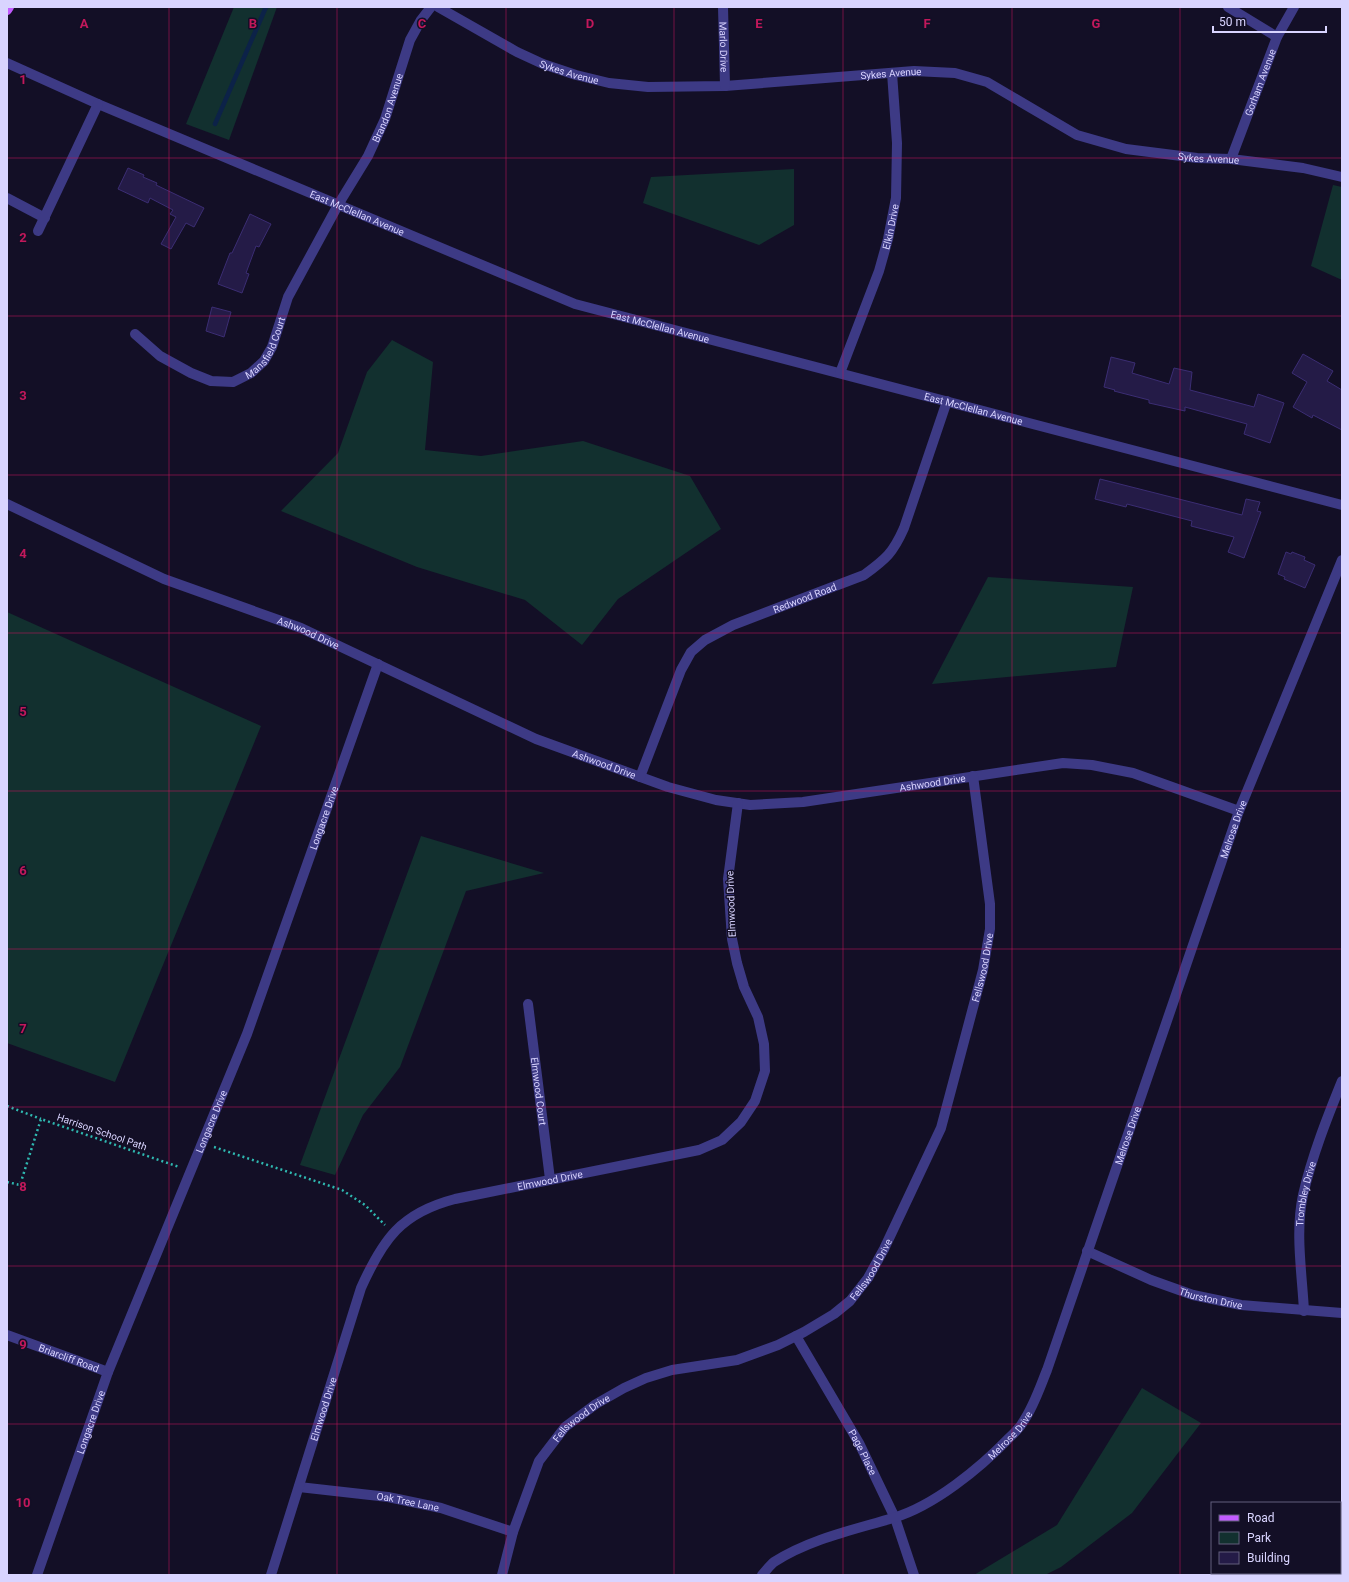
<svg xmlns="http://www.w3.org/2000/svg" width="1349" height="1582" viewBox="0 0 1349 1582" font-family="Roboto,sans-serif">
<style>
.green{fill:#12302f}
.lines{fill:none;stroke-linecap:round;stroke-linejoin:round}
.stream{stroke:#0c2248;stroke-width:4.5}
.building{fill:#241b47;stroke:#3b2d73}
.path{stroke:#2fb8b0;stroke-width:2.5;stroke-dasharray:2 3;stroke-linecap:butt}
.minor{stroke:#3d3a85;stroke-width:10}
.major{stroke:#c25bff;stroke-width:10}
.grid{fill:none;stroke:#c2185b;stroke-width:1;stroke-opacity:0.55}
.labels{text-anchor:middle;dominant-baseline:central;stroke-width:3;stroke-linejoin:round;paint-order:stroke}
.street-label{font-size:10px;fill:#d9d4ff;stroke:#130f26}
.grid-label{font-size:13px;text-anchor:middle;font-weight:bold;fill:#c2185b;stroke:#130f26;stroke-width:3;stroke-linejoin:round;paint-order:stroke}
</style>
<rect width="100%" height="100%" fill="#130f26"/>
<!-- green -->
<g class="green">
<polygon points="234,7 277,7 229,140 186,124"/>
<polygon points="794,169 794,225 759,245 643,203 651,177"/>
<polygon points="1333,185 1342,187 1342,280 1311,266"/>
<polygon points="392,340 433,362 425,450 481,456 583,441 690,476 721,529 618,599 582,645 525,600 417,567 281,511 338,453 367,372"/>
<polygon points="988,577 1133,587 1116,667 932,684"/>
<polygon points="7,612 261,726 115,1082 7,1043"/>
<polygon points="421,836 544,873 466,891 400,1067 363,1115 335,1175 300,1165"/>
<polygon points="1142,1388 1201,1423 1132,1513 1061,1567 1045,1575 974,1575 1057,1525"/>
</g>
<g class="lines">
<!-- stream -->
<polyline class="stream" points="215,124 266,7"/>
</g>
<!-- building -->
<g class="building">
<polygon points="128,168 144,175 143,177 157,183 156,185 204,208 194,227 186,223 171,249 161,244 176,217 170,214 173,210 150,198 148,203 118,189"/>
<polygon points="250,214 271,224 259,247 256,246 246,273 249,274 242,293 218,284 230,253 232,253"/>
<polygon points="212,307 231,312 224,337 206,331"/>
<polygon points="1303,354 1333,371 1327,381 1342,390 1342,430 1313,415 1312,418 1293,407 1307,382 1292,373"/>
<polygon points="1111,357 1135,363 1132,373 1169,384 1174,368 1192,372 1190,390 1254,407 1258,394 1284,403 1270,443 1244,434 1247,424 1185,407 1185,411 1149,403 1149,400 1114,391 1115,390 1104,387"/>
<polygon points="1100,479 1242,515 1246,499 1260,502 1257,511 1261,512 1244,558 1228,552 1234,537 1191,526 1192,521 1127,504 1126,507 1095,499"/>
<polygon points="1286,552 1291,554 1292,552 1305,557 1304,560 1315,565 1305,588 1284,579 1285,577 1278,574"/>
</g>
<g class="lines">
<!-- path -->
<g class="path">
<polyline points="7,1106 41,1119"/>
<polyline points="214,1147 342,1190 365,1205 385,1225"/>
<polyline points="7,1182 20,1185 41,1119 179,1167"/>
</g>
<!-- minor -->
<g class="minor">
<path id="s1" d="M438,7L517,52L543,64L576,75L609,83L648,87L725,86L914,71L955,73L987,82L1077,135L1126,149L1197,158L1231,159L1303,168L1342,177"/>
<path id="s2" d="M723,7L725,86"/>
<polyline points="1228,7 1277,37"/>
<path id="s3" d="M7,63L98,104L575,304L1342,505"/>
<path id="s4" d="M1231,159L1277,37L1294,7"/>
<polyline points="7,198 45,218"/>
<polyline points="38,231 98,104"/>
<path id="s5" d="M135,334L160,356L191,373L211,381L233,382L251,373L264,361L272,347L288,297L338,205L368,156L385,119L410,40L421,20L431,7"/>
<path id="s6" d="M840,373L879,271L888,239L896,198L897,143L892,73"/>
<path id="s7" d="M7,504L164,579L301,628L536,739L668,787L716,800L750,805L803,802L1063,763L1092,765L1133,773L1239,811"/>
<path id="s8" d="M640,777L681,670L691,652L705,640L733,625L864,575C886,559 893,553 904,528L947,401"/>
<path id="s9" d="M528,1004L550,1179"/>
<path id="s10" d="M1087,1251L1151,1280L1193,1295L1241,1305L1342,1313"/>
<path id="s11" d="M1304,1311C1302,1273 1295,1232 1303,1195C1312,1156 1327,1118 1342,1081"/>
<path id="s12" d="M7,1335L108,1372"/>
<path id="s13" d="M796,1336L859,1443L895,1518L914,1575"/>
<path id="s14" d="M299,1487L388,1497L441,1508L513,1532"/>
<polyline points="1340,1518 1342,1518"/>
<path id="s15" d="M37,1575L108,1372L247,1034L378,664"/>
<path id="s16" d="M271,1575L361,1288C383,1239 401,1213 455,1199L699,1150L722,1140L741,1122L755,1101L765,1071L764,1044L758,1017L744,987L737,963L732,939L728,879L738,803"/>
<path id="s17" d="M502,1575L513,1532L539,1461L565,1427L596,1404L624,1388L646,1378L672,1370L737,1360L778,1345L804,1332L834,1314L850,1301L868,1278L884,1249L941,1128L983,970L990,929V904L973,776"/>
<path id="s18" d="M762,1575C766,1571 770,1565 774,1562C810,1539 853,1530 893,1518C934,1506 980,1468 1009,1438C1014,1433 1020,1428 1023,1422C1034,1406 1040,1387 1047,1370L1239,811L1342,560"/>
<polyline points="1227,1575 1228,1573"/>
</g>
<!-- major -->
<polyline class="major" points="7,10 9,7"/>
</g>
<!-- grid -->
<path class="grid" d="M169,7V1575M337,7V1575M506,7V1575M674,7V1575M843,7V1575M1012,7V1575M1180,7V1575M7,158H1342M7,316H1342M7,475H1342M7,633H1342M7,791H1342M7,949H1342M7,1107H1342M7,1266H1342M7,1424H1342"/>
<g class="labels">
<!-- street labels -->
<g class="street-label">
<text stroke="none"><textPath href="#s2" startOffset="40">Marlo Drive</textPath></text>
<text stroke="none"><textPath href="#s1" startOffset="147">Sykes Avenue</textPath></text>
<text stroke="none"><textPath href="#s1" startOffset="471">Sykes Avenue</textPath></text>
<text stroke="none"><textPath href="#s4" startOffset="82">Gorham Avenue</textPath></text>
<text stroke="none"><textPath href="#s5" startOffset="433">Brandon Avenue</textPath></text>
<text stroke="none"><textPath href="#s1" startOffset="807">Sykes Avenue</textPath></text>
<text stroke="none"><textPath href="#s3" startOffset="381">East McClellan Avenue</textPath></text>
<text stroke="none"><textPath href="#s6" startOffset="155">Elkin Drive</textPath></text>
<text stroke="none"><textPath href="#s3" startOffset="705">East McClellan Avenue</textPath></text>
<text stroke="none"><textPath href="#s5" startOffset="162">Mansfield Court</textPath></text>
<text stroke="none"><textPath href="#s3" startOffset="1029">East McClellan Avenue</textPath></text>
<text stroke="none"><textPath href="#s8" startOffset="262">Redwood Road</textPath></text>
<text stroke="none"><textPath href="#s7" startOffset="328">Ashwood Drive</textPath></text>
<text stroke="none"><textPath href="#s7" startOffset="652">Ashwood Drive</textPath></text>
<text stroke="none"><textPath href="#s7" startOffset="988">Ashwood Drive</textPath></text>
<text stroke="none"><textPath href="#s15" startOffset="810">Longacre Drive</textPath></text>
<text stroke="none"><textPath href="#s18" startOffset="938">Melrose Drive</textPath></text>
<text transform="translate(731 904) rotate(-92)">Elmwood Drive</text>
<text stroke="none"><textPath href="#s17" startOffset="841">Fellswood Drive</textPath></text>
<text stroke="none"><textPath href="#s9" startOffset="88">Elmwood Court</textPath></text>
<text stroke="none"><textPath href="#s15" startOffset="486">Longacre Drive</textPath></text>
<text transform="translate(102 1132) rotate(19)">Harrison School Path</text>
<text stroke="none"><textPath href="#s18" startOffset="614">Melrose Drive</textPath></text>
<text stroke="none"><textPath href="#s16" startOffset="533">Elmwood Drive</textPath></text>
<text stroke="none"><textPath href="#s11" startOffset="118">Trombley Drive</textPath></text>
<text stroke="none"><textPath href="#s17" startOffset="517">Fellswood Drive</textPath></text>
<text stroke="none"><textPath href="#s10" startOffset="133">Thurston Drive</textPath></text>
<text stroke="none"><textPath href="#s12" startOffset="66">Briarcliff Road</textPath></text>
<text stroke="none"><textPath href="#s16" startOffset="174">Elmwood Drive</textPath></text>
<text stroke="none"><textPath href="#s17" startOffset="181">Fellswood Drive</textPath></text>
<text stroke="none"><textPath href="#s15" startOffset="162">Longacre Drive</textPath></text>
<text stroke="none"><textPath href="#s18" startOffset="290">Melrose Drive</textPath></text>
<text stroke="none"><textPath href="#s13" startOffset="134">Page Place</textPath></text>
<text stroke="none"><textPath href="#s14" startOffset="110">Oak Tree Lane</textPath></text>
</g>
</g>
<g class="grid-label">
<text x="84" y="28">A</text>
<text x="253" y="28">B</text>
<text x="422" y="28">C</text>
<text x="590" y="28">D</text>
<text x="759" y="28">E</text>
<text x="927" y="28">F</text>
<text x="1096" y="28">G</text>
<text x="23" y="84">1</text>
<text x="23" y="242">2</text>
<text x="23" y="400">3</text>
<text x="23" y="558">4</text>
<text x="23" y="716">5</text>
<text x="23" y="875">6</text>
<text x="23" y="1033">7</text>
<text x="23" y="1191">8</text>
<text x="23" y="1349">9</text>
<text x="23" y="1507">10</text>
</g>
<!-- border -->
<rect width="1349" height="1582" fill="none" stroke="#d9d4ff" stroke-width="16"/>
<!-- legend -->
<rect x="1211" y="1502" width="130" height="72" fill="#130f26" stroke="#625e7d"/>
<rect x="1219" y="1515" width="20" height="6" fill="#c25bff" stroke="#625e7d"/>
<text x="1247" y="1522" font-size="12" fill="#d9d4ff">Road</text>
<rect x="1219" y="1532" width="20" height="12" fill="#12302f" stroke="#625e7d"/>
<text x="1247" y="1542" font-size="12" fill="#d9d4ff">Park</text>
<rect x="1219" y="1552" width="20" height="12" fill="#241b47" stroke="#625e7d"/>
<text x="1247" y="1562" font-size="12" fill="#d9d4ff">Building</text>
<!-- scale -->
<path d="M1213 26v6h113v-6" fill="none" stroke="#d9d4ff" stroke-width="2"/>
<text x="1219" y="26" font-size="12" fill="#d9d4ff" stroke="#130f26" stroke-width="3" paint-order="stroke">50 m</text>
</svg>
